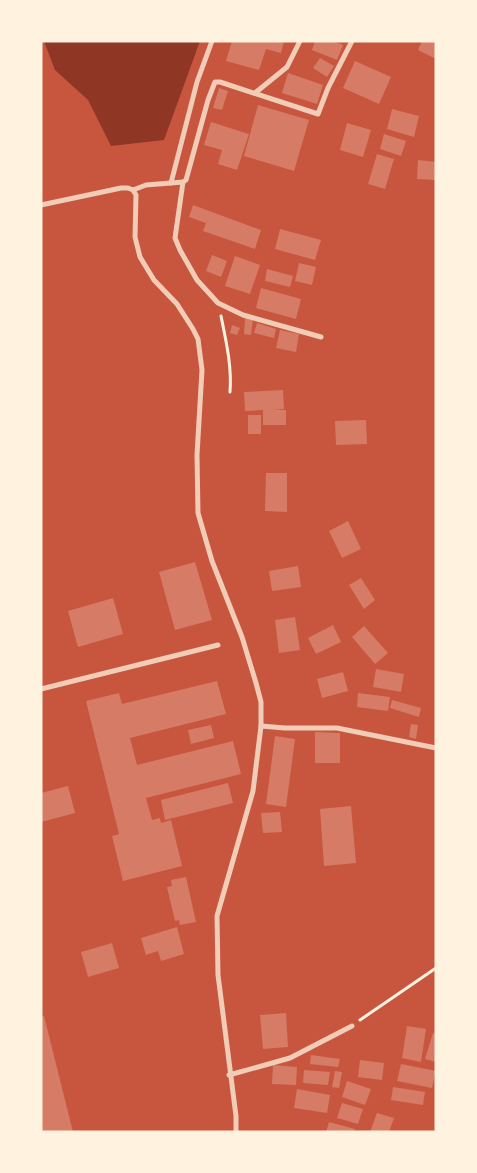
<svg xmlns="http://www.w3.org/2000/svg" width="477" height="1173" viewBox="0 0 477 1173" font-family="Barlow,sans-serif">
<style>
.water{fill:#8f3625}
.building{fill:#d67c66}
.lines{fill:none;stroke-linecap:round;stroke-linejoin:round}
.path{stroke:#fff3e0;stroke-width:3}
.minor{stroke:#f1ccb7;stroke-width:5}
</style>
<rect width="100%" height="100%" fill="#c8553d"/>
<!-- water -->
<polygon class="water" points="44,41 200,41 164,140 111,146 88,100 55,70"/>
<!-- building -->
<g class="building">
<polygon points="232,41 284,41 281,53 266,49 259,70 226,61"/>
<polygon points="315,41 333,41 343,45 337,60 312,50"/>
<polygon points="422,41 436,41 436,59 418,50"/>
<polygon points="320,58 334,66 327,77 313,68"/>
<polygon points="355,61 391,77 379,104 343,88"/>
<polygon points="288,73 323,85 317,104 282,93"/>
<polygon points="219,88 228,91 222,110 213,108"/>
<polygon points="258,105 309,120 294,171 244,156"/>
<polygon points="392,109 419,116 414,137 387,129"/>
<polygon points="211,122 249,134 237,170 218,164 222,150 204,145"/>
<polygon points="347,123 371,130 363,157 340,150"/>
<polygon points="384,134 406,141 401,156 380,149"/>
<polygon points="377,154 394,159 385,189 368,184"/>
<polygon points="418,160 436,162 436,180 417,179"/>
<polygon points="193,205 261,230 255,249 203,231 206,223 189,217"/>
<polygon points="280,229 321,240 315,260 275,249"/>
<polygon points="212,255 227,261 221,277 206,271"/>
<polygon points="235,256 260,265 250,294 225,286"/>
<polygon points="299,263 316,267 312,285 295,281"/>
<polygon points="267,269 293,276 290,287 265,281"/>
<polygon points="261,288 301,299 296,319 256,308"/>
<polygon points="245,318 253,319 251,335 244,334"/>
<polygon points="257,323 276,329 274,338 254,333"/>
<polygon points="232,325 240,328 237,335 230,333"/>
<polygon points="280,330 299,334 296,352 276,348"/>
<polygon points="283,390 284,409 273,410 286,410 286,425 263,425 263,410 245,411 244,392"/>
<rect x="248" y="415" width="13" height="19"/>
<polygon points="366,420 367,444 336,445 335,421"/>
<polygon points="266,473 287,473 287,512 265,511"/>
<polygon points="348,521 361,549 342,558 329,531"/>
<polygon points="195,562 212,620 175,630 159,572"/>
<polygon points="298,566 301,587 272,591 269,571"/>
<polygon points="361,578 375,600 364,609 349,585"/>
<polygon points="113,598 123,634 78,647 68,611"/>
<polygon points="295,617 300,650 279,653 275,620"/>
<polygon points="333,625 341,642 316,654 308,638"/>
<polygon points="364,626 388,653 375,664 352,637"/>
<polygon points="376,669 404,674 401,692 373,687"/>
<polygon points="343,672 348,691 322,698 317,679"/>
<polygon points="217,681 226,714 130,738 137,765 233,741 241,774 146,798 152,820 160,818 161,823 171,820 182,866 123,881 112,836 119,834 86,701 119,693 122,704"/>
<polygon points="358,693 390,697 388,711 357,707"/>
<polygon points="392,700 421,708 419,717 390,708"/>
<polygon points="411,724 418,725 416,739 409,737"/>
<polygon points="211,725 214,738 191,744 188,730"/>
<polygon points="315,732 340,733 340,763 315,763"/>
<polygon points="275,736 295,739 286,807 266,804"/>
<polygon points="228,783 233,803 165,820 161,800"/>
<polygon points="68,786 75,813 41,822 41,793"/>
<polygon points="351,806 356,863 324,866 320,809"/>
<polygon points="280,812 282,832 263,833 261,813"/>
<polygon points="186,877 196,922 180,925 179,920 175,921 167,887 172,886 171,880"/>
<polygon points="177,927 184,954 161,961 158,951 146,955 141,938"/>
<polygon points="112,943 119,968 88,977 81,952"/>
<polygon points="286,1013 288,1047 263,1049 260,1015"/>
<polygon points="44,1016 73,1132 41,1132 41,1017"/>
<polygon points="407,1026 426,1029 421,1062 402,1058"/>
<polygon points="433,1033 436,1034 436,1062 425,1059"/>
<polygon points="311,1055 340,1059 338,1067 310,1064"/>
<polygon points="360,1060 384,1063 382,1080 358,1077"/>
<polygon points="401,1064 436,1071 432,1088 397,1081"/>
<polygon points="273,1065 297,1067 296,1085 272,1084"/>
<polygon points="304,1070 330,1072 328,1085 303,1083"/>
<polygon points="335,1071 342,1072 339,1088 332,1087"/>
<polygon points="347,1081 371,1089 365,1105 342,1097"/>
<polygon points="393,1087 425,1092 423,1105 391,1100"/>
<polygon points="297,1089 330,1095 327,1113 294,1108"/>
<polygon points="342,1103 363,1109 358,1124 337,1118"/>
<polygon points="377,1113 394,1118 389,1132 370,1132"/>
<polygon points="329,1122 355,1129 354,1132 326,1132"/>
</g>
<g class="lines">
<!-- path -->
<g class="path">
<path d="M221,316C226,341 232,366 230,392"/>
<polyline points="360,1020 436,968"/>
</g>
<!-- minor -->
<g class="minor">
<polyline points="255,93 287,67 300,41"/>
<polyline points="183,182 175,238 180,250 197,280 218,303 243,315 321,337"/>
<polyline points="171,183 197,82 212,41"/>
<polyline points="133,190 136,195 135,237 140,257 154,280 177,304 193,329 198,339 202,370 197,455 198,513 212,561 242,637 256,683 261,702 261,726 253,791 217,916 218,975 236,1116 236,1132"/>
<polyline points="41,205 121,188 128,188 133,190 146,185 183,182 186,180 208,100 215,82 220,82 318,114 328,88 352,41"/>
<polyline points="41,689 218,645"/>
<polyline points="261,726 285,728 337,728 436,748"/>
<polyline points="229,1075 290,1058 352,1026"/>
</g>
</g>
<!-- border -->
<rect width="477" height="1173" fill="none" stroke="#fff3e0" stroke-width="85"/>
</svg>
